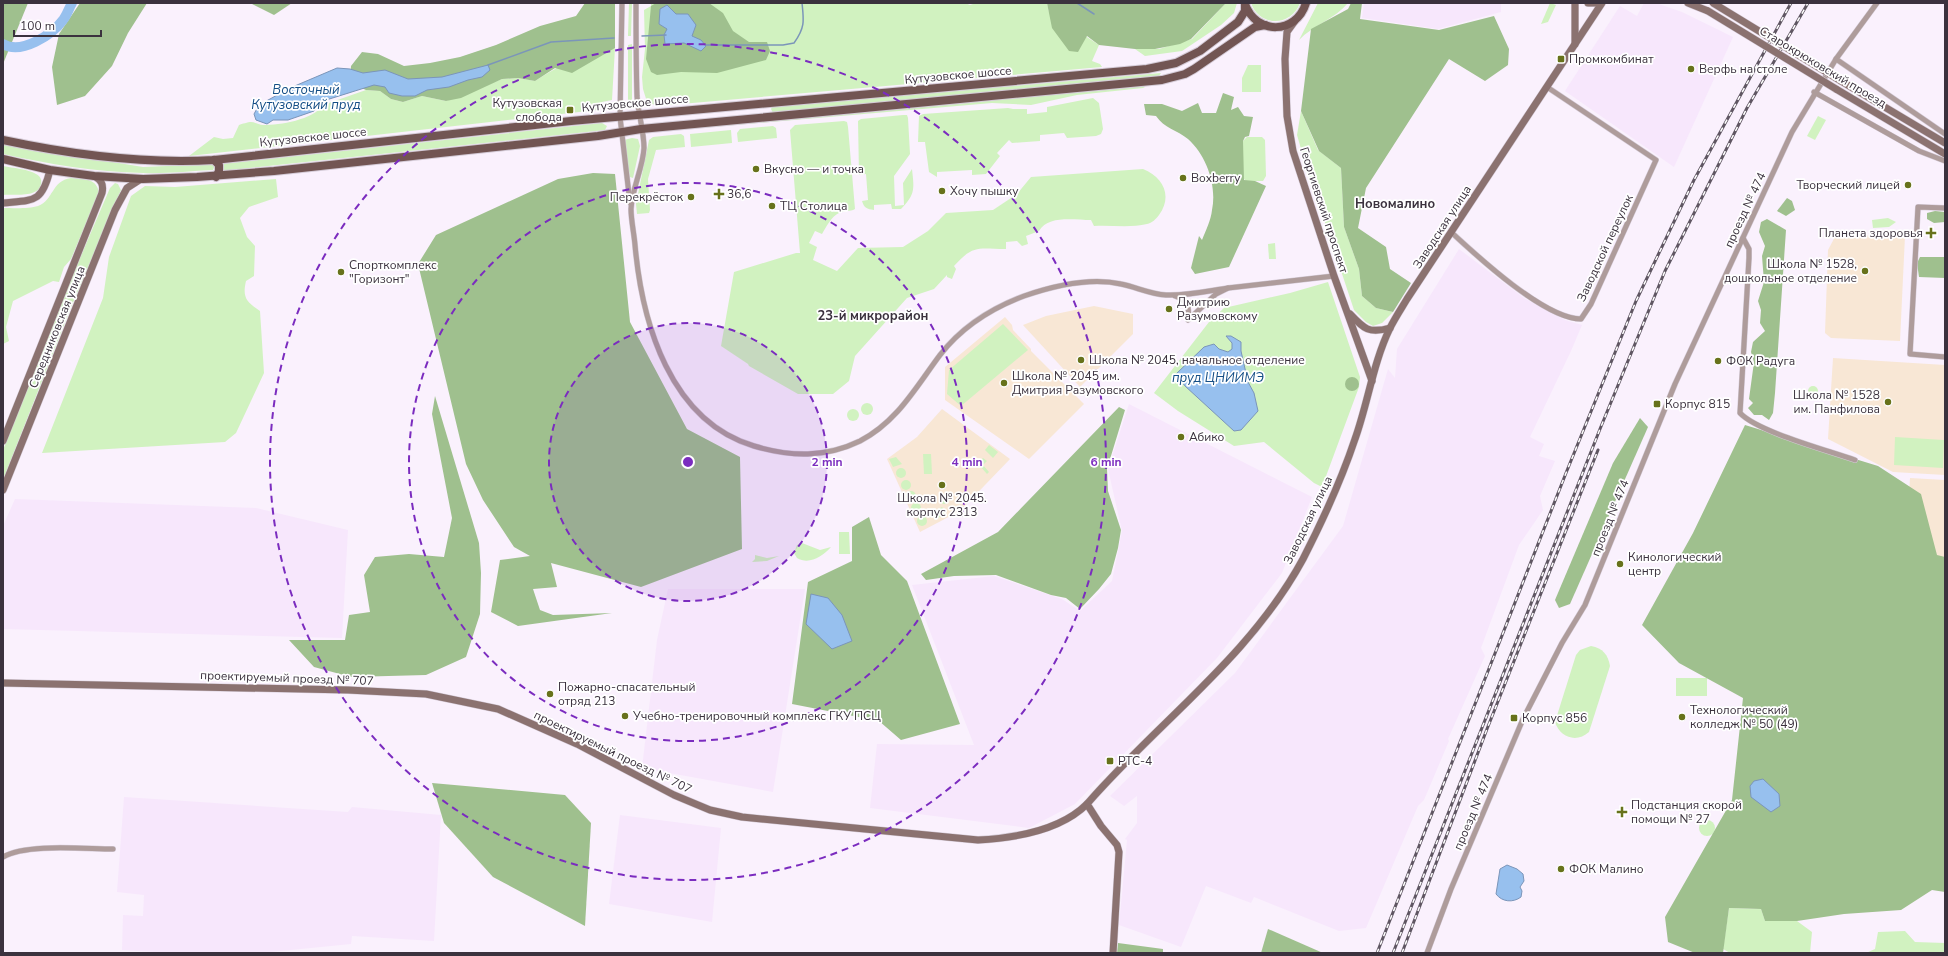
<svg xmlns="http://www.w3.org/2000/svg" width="1948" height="956" viewBox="0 0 1948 956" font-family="'Nunito Sans',sans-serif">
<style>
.built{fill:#f7e7fc}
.education{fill:#f8e7d5}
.green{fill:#d1f2c0}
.forest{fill:#9fc08e}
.water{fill:#97c0ee;stroke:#7b95b9}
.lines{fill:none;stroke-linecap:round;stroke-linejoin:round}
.stream{stroke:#7b95b9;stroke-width:1.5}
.river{stroke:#97c0ee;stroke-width:10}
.street-casing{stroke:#d4cbd7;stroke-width:6}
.secondary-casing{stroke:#d4cbd7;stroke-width:8}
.primary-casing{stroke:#d4cbd7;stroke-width:10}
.street{stroke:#ae9c9b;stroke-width:5}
.secondary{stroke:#8b7270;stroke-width:7}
.primary{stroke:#725553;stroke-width:8}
.rail-casing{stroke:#5f5662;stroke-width:3}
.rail{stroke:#fff;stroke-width:1.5;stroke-dasharray:4.5;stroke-linecap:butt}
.secondary-bridge-casing{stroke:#d4cbd7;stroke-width:8;stroke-linecap:butt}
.secondary-bridge{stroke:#8b7270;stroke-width:7}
.ring{fill:none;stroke:#7b2cbf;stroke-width:2;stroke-dasharray:7 5}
.poi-dot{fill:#67721b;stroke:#fff;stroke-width:1.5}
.labels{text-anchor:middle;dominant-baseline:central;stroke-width:3.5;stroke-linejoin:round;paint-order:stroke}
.poi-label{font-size:12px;fill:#3b323e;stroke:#fff;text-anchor:start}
.street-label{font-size:12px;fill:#3b323e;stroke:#fff}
.water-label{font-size:13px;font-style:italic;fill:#134d85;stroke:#fff}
.neighbourhood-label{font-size:13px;font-weight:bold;fill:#3b323e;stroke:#fff}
.centre{fill:#7b2cbf;stroke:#fff;stroke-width:2}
.ring-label{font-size:12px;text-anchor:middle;font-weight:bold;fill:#7b2cbf;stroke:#fff;stroke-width:3.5;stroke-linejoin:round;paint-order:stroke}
</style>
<rect width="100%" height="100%" fill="#faf1fd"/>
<!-- built -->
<g class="built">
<polygon points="1364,3 1501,3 1501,12 1438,29 1362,18"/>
<polygon points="1644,3 1656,3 1682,12 1733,37 1674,167 1565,91 1620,6 1637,16"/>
<polygon points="1459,249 1524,298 1565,320 1582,325 1571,351 1530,437 1544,444 1539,456 1555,461 1540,496 1543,510 1519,545 1481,648 1485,656 1448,739 1449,741 1424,800 1418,806 1366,928 1339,931 1254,897 1251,903 1206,886 1181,947 1119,925 1127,840 1125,839 1137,823 1137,796 1124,806 1110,796 1235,673 1343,526 1388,369 1395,378 1397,349"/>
<polygon points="1129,404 1312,497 1282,573 1217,658 1075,804 1029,828 870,808 877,744 974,745 912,585 994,576 1062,599 1080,611 1112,581 1122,531 1108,469"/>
<polygon points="15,499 256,508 348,530 342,638 3,629 3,526"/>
<polygon points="668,589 805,589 773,792 642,768 657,640"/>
<polygon points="124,797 348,812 352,807 441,815 434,941 352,936 351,944 261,953 171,953 122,950 123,915 143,916 144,895 117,892"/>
<polygon points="620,815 721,828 712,922 609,904"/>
</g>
<!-- education -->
<g class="education">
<polygon points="1836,235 1905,236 1900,341 1831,338 1825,333 1828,250"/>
<polygon points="1094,306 1133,314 1133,334 1080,387 1023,325 1046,316"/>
<polygon points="1005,317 1012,325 1013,330 1031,349 1031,351 1084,404 1029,459 945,400 945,367"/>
<polygon points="1833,358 1945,365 1945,475 1893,472 1828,439"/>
<polygon points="942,409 1010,459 960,511 920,532 887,459 917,437"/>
<polygon points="1910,478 1945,480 1945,579 1907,525"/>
</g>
<!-- green -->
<g class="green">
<polygon points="629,3 632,3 631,36 628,36"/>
<polygon points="651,3 965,3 970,5 976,3 1047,3 1049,12 1099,45 1092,61 1100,64 1102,67 658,106 647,102 643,89 642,77 645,49 644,10 651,6"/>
<polygon points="1226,3 1237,3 1234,13 1221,25 1182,51 1145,56 1135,49 1159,49 1192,39"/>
<path d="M1251,3H1300C1291,27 1259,27 1251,3Z"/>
<path d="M1318,3H1348C1335,19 1313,25 1299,40Z"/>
<polygon points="1550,3 1556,5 1548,22 1541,24"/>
<polygon points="632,44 632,99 630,104 628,99 628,45"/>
<path d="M615,48L612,100L602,102L597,110L189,156L214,137L223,139L233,138L239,125C242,124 248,122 251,122C255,122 259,125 263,125C280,125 313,120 323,105L366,90L380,91L391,99L403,102L422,96L446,101L502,79L518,78L535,81C559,65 587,53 615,48Z"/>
<polygon points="1248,65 1261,65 1261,92 1242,92 1242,78"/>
<polygon points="1161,73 1159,76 773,113 771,109 772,107"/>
<polygon points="1143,85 1145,87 1143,88 1077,95 1031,105 992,103 653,132"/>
<polygon points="1093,98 1099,103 1103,129 1101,134 1096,136 1067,138 1064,133 1040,135 1040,141 1012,143 1009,140 997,153 1000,156 986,174 972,175 972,170 937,172 937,177 929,172 925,142 918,142 919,116 923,114 1008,108 1013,109 1027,109 1027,114 1047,112 1047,107"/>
<polygon points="1301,111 1318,150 1341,168 1344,227 1359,269 1362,296 1376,308 1393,312 1382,323 1373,326 1366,322 1354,310 1304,159 1297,135"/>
<path d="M903,115H907L908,118L910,154L894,176L895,206L904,205L903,183L912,169C914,188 916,194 901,209H892L891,204L874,205V210C867,209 864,208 862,201L868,200L866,174L859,175L858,121L861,119Z"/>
<polygon points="1818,116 1826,120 1815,140 1807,136"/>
<path d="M844,121L847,122L848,127L855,209C850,212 844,210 839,213C832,216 826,227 822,234L815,231L809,243L817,247L813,260L837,271L858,248L903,247L928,231L946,213L993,210L1017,194L1031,177L1143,169C1163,177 1173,196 1159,215C1156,219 1152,223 1147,224C1131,228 1111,225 1094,226L1091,220C1074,220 1048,215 1039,231L1026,236L1028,244L1022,246L1017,241L1006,242V249C978,249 974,244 954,266L956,269L952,279L947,277V275L934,289L907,298L855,356L849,381L833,394H798L749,366L748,364L721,346L734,272L796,253H800L790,130L795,125Z"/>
<polygon points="602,123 607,126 605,130 222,171 223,166 221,164"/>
<polygon points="773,126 776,128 777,138 738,142 737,133 740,129"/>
<polygon points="731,130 732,143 691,147 690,134"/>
<polygon points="681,134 684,136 685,147 656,150 648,179 650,210 649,213 637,214 636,204 649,140 653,137"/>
<polygon points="1247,137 1262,137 1265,140 1266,176 1263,181 1246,181 1243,178 1243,141"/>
<polygon points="632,138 638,139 640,146 633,178 630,177 624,140"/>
<path d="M3,144L143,167L213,164L215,165L213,170C190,171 166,174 143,173C95,172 49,164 3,154Z"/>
<path d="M3,166C13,168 28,169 36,174C40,176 42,179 41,184C39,198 14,194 3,195Z"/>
<path d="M71,178C84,179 97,178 99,193L71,259L64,267L59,282L53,281L13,301L6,327L9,341L3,344V208C13,208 29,209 38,206C54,200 51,181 71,178Z"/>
<path d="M276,179L278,197L249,207L240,218L247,237L255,246L254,276L246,281C242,298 247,302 260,311L264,373L236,433L225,442L42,453L103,298L109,257L131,196L145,186L175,187Z"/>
<polygon points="115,183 118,184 121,190 72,305 3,480 3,450 62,300 110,188"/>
<polygon points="1888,218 1896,222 1889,227 1873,228 1872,220"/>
<polygon points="1275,243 1276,259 1269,259 1268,244"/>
<polygon points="1328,282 1360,377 1359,387 1322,487 1314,483 1264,442 1234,446 1178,411 1154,393 1209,322 1224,308 1290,293"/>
<polygon points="1003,324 1028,350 961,406 947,394 949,370"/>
<circle cx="1813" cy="391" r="5"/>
<circle cx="867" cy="409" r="6"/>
<circle cx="853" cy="415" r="6"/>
<polygon points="1895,437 1944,440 1943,468 1894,465"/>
<polygon points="989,445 998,452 993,458 985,450"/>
<polygon points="923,454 931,454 932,474 924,474"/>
<polygon points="896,457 902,464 893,467 889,459"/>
<polygon points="983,458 987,461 983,465 989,472 987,474 980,466 979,462"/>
<circle cx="901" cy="473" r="5"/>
<circle cx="906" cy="485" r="5"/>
<circle cx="911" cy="496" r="5"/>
<circle cx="944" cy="499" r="5"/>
<circle cx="916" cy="508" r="5"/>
<polygon points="942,507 946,513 938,518 935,511"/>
<circle cx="922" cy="521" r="5"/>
<polygon points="839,532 849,532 850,554 839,554"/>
<path d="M802,543L820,550L831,547C822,557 809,565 797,558L794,553L797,545Z"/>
<polygon points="755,555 767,558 779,556 767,561 752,562 755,559"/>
<path d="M1591,646C1603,648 1608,655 1610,666L1589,732C1577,743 1560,738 1555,722L1576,655L1580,650Z"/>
<rect x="1676" y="678" width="31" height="18"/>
<circle cx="1707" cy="828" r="8"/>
<polygon points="1729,908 1761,909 1765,921 1797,921 1812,932 1810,953 1730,953 1723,949"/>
<polygon points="1905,931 1915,942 1945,943 1945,953 1866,953 1875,949 1878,932"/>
</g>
<!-- forest -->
<g class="forest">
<polygon points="3,3 28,3 3,64"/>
<polygon points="80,3 147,3 128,33 112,66 85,96 57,105 52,67 59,34"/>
<polygon points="250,3 292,3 274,15"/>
<polygon points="585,3 615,3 615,48 572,73 555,68 535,81 518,78 502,79 461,98 446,101 422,96 403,102 391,99 380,91 366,90 350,83 351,66 362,52 378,54 404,66 430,63 460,57 496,45 540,26 576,16"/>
<polygon points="656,3 709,3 723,13 733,31 749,42 767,42 770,51 766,60 717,73 681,72 657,75 651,72 646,59 651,6"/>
<polygon points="1047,3 1226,3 1191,39 1180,44 1155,49 1135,49 1099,45 1087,36 1078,52 1069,51 1052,28"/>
<polygon points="1351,3 1362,3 1360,19 1439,30 1494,16 1509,49 1508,65 1485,81 1449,59 1366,188 1358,228 1386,247 1390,269 1411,283 1393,312 1376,308 1362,296 1359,269 1344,227 1341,168 1319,151 1301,111 1311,29 1348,9"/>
<path d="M1223,93L1234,97L1231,110L1238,107L1244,116L1253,117L1249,136L1245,137L1243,141L1244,180L1255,181L1266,186L1229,267L1195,274L1191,268L1199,236L1202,240C1206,230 1211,220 1212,210C1217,186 1207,156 1188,139C1177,130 1164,128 1156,116L1146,115L1144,104H1162L1182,111L1198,103L1202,113H1216Z"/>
<polygon points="593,173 615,174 630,322 687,429 740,457 742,549 641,587 551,563 557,587 533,589 540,610 553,615 612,613 518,626 491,612 500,560 530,556 514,547 483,500 466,464 418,264 436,235 558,179"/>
<polygon points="1787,198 1792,201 1795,210 1786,216 1777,211"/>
<polygon points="1935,211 1945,212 1945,222 1934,223 1927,219 1927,213"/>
<polygon points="1767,219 1786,230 1775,393 1773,413 1769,420 1762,415 1754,415 1748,408 1753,403 1749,399 1754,362 1751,352 1753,342 1765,331 1760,323 1761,310 1758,301 1764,282 1762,256 1765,246 1759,232 1761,222"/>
<polygon points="1920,257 1945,257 1945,278 1919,277 1917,263"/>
<circle cx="1352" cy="384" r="7"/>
<polygon points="435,396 479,543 481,573 480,614 466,657 426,675 351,677 314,667 289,640 345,640 349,615 370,612 364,575 375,557 409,554 444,557 452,518 432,414"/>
<polygon points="1119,407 1125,410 1107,469 1108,491 1121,530 1118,548 1111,574 1099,589 1080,609 1066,598 1051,595 996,575 954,576 926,580 921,574 998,532"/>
<polygon points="1640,418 1648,427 1570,604 1559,608 1555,600 1613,463"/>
<polygon points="1745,425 1878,466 1921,494 1937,555 1945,557 1945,892 1932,890 1901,910 1844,914 1797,921 1765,921 1761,909 1729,908 1723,953 1695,953 1668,942 1665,917 1732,800 1743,698 1679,663 1642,625 1693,533"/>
<polygon points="869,517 881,555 907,581 960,724 901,740 879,721 792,704 808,582 852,561 852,527"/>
<polygon points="432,783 565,795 591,823 585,926 493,877 444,823"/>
<polygon points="1268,929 1323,953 1261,953"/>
<polygon points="1118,943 1163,949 1163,953 1117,953"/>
</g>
<!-- water -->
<g class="water">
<polygon points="667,5 676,14 688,14 696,25 692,36 701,40 706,46 701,51 684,43 665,44 664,35 667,29 659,24 660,9"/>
<polygon points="488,65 490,70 482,77 468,80 449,87 427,90 415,96 402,96 389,93 385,87 374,85 323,101 314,111 288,120 273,120 267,124 256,120 254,114 259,105 290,88 337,68 350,69 363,73 385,70 408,79 442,77"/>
<polygon points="1226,336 1231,336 1241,342 1241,351 1248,382 1254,393 1258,411 1241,430 1234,431 1185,386 1176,374 1204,347 1214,344 1219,349 1228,352 1232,349 1232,343"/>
<polygon points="811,594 828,598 842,615 852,641 832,649 806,624"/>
<polygon points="1763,779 1779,794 1780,806 1771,812 1751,797 1750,786 1754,781"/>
<path d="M1507,865L1517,869L1523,874L1524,881L1520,887L1522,891L1521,897C1513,903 1502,902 1496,894L1500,869Z"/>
</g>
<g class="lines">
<!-- stream -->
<g class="stream">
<polyline points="1077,3 1094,14"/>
<polyline points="642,36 666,35"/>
<path d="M705,45H783L794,43C805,28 804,21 802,3"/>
<polyline points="488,65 551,42 614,38"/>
</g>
<!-- river -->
<path class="river" d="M3,44C21,55 52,35 63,20C67,15 69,8 72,3"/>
<defs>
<g id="street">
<polyline points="622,3 620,117 630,203"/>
<path d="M636,3C636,34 636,65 637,96C638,113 644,131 644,148C643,168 632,188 631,209C631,220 634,233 635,245C642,323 670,421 754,446C791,457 825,458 860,441C897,422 916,387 940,355C961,328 992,308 1024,296C1053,286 1090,277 1121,284C1136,287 1150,294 1166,295C1186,296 1208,291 1228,288"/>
<polyline points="1836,59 1945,134"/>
<polyline points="1814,92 1919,151 1945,161"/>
<polyline points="1945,208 1918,207 1910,354 1945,357"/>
<path d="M1451,232C1478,257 1545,319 1581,319L1591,304L1656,160L1547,87"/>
<path d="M1743,238L1749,249V258L1740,413C1758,432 1827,450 1855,460"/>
<path d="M1175,296C1187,300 1190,307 1188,319"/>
<polyline points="1188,320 1216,294 1228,288 1334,276"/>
<path d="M3,857C27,843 85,849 113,849"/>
<polyline points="1427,953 1451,889 1523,719 1562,643 1585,605 1675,384 1792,132 1836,59 1877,3"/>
</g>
<g id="secondary">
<polyline points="1575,3 1575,44"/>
<polyline points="1588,3 1598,3"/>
<polyline points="1688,3 1708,11"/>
<polyline points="1295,21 1287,32 1285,59 1287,116 1293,151 1334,276 1372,381"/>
<polyline points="1841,81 1945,143"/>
<polyline points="1836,89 1945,154"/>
<path d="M3,203C34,200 42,203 50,170"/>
<path d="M1350,314C1364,329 1369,334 1390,328"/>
<path d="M3,441L102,193C104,184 101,180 94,176"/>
<polyline points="3,490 115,210 127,188 141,179"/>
<path d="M3,683L348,690L426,694L498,709L577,744L674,795L710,810L742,817L978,840C1015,838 1060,831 1087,804"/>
<path d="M1113,953L1119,852L1117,845L1101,826L1087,804C1158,722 1250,657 1303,559C1323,520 1341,481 1355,439C1368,403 1373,363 1390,328C1395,318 1401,309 1407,299L1602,3"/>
</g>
<g id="primary">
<path d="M1245,4C1256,35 1296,35 1306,3"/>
<path d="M3,140C73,155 142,164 214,160L571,121L1147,69L1176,63L1200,51L1238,22L1245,11V4"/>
<polyline points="3,159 50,170 94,176 143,179 197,177 274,171 598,136 641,129 1162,80 1185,74 1194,69 1255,27 1265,25"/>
<polyline points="214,160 219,165 219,171 216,177"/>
</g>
</defs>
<!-- street casing -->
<use href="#street" class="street-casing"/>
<!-- secondary casing -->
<use href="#secondary" class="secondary-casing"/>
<!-- primary casing -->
<use href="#primary" class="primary-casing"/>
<!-- street -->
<use href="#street" class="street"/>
<!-- secondary -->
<use href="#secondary" class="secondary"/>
<!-- primary -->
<use href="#primary" class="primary"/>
<defs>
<g id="rail">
<polyline points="1377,953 1566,473 1636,301 1694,180 1791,3"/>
<polyline points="1393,953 1600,429 1665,271 1747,108 1808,3"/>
<polyline points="1402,953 1487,729 1598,450"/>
</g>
</defs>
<!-- rail casing -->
<use href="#rail" class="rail-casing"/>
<!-- rail -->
<use href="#rail" class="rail"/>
<defs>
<g id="secondary-bridge">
<polyline points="1713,3 1841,81"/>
<polyline points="1708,11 1836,89"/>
</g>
</defs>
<!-- secondary-bridge casing -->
<use href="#secondary-bridge" class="secondary-bridge-casing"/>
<!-- secondary-bridge -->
<use href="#secondary-bridge" class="secondary-bridge"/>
</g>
<!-- distance rings -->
<circle cx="688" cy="462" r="139" fill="#7b2cbf" fill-opacity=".12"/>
<g class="ring">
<circle cx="688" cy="462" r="139"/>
<circle cx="688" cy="462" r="279"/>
<circle cx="688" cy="462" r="418"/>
</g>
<!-- markers -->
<g class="poi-dot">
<rect x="1557" y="55" width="8" height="8" rx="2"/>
<circle cx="1691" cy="69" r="4"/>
<rect x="566" y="106" width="8" height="8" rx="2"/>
<circle cx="756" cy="169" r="4"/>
<circle cx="1183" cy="178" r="4"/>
<circle cx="1908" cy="185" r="4"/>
<circle cx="942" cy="191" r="4"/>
<path d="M717 188h4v4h4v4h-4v4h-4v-4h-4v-4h4z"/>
<circle cx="691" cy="197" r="4"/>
<circle cx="772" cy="206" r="4"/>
<path d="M1929 227h4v4h4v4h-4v4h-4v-4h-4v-4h4z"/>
<circle cx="1865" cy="271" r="4"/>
<circle cx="341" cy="272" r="4"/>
<circle cx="1169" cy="309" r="4"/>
<circle cx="1081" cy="360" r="4"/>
<circle cx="1718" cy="361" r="4"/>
<circle cx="1004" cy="383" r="4"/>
<circle cx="1888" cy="402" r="4"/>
<rect x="1653" y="400" width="8" height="8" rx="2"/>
<circle cx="1181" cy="437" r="4"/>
<circle cx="942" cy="485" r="4"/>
<circle cx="1620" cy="564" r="4"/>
<circle cx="550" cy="694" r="4"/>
<circle cx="625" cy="716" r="4"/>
<circle cx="1682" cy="717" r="4"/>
<rect x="1510" y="714" width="8" height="8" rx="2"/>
<rect x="1106" y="757" width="8" height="8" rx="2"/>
<path d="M1620 806h4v4h4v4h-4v4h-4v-4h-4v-4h4z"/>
<circle cx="1561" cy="869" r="4"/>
</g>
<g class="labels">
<!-- poi labels -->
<g class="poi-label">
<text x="1569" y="59">Промкомбинат</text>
<text x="1699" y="69">Верфь на столе</text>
<text x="562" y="103" text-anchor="end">Кутузовская<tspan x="562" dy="14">слобода</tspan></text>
<text x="764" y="169">Вкусно — и точка</text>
<text x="1191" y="178">Boxberry</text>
<text x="1900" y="185" text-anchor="end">Творческий лицей</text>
<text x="950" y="191">Хочу пышку</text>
<text x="727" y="194">36,6</text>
<text x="683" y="197" text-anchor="end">Перекрёсток</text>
<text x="780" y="206">ТЦ Столица</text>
<text x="1923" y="233" text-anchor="end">Планета здоровья</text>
<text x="1857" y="264" text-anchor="end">Школа № 1528,<tspan x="1857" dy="14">дошкольное отделение</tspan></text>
<text x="349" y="265">Спорткомплекс<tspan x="349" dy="14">"Горизонт"</tspan></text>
<text x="1177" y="302">Дмитрию<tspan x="1177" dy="14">Разумовскому</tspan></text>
<text x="1089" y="360">Школа № 2045, начальное отделение</text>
<text x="1726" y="361">ФОК Радуга</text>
<text x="1012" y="376">Школа № 2045 им.<tspan x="1012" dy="14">Дмитрия Разумовского</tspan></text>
<text x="1880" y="395" text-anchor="end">Школа № 1528<tspan x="1880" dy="14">им. Панфилова</tspan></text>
<text x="1665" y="404">Корпус 815</text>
<text x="1189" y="437">Абико</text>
<text x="942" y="498" text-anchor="middle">Школа № 2045.<tspan x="942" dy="14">корпус 2313</tspan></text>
<text x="1628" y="557">Кинологический<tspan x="1628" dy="14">центр</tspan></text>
<text x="558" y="687">Пожарно-спасательный<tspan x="558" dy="14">отряд 213</tspan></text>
<text x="1690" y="710">Технологический<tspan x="1690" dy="14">колледж № 50 (49)</tspan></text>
<text x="633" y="716">Учебно-тренировочный комплекс ГКУ ПСЦ</text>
<text x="1522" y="718">Корпус 856</text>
<text x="1118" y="761">РТС-4</text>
<text x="1631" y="805">Подстанция скорой<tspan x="1631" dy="14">помощи № 27</tspan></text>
<text x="1569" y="869">ФОК Малино</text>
</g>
<!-- street labels -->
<g class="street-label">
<text transform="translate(1823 67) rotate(31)">Старокрюковский проезд</text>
<text transform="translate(958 75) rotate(-5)">Кутузовское шоссе</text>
<text transform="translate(635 103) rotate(-5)">Кутузовское шоссе</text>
<text transform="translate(313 137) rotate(-6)">Кутузовское шоссе</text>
<text transform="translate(1324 210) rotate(72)">Георгиевский проспект</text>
<text transform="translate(1745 210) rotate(-65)">проезд № 474</text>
<text transform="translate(1442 227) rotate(-57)">Заводская улица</text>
<text transform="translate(1605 248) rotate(-65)">Заводской переулок</text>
<text transform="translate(57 327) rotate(-68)">Середниковская улица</text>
<text transform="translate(1610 518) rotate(-68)">проезд № 474</text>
<text transform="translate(1308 520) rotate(-64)">Заводская улица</text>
<text transform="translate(287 678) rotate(2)">проектируемый проезд № 707</text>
<text transform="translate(613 752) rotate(26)">проектируемый проезд № 707</text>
<text transform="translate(1473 812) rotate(-67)">проезд № 474</text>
</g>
<!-- water labels -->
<g class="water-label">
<text x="306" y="90">Восточный<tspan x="306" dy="15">Кутузовский пруд</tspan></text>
<text x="1218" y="378">пруд ЦНИИМЭ</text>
</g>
<!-- neighbourhood labels -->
<g class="neighbourhood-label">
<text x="1395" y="204">Новомалино</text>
<text x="873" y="316">23-й микрорайон</text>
</g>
</g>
<circle cx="688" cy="462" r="6" class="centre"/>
<g class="ring-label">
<text x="827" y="466">2 min</text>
<text x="967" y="466">4 min</text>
<text x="1106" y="466">6 min</text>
</g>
<!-- border -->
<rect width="1948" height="956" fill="none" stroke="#3b323e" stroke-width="8"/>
<!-- scale -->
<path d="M14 30v6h87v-6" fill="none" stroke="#3b323e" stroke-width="2"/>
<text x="20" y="30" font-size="12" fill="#3b323e" stroke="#ffffff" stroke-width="3" paint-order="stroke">100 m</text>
</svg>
